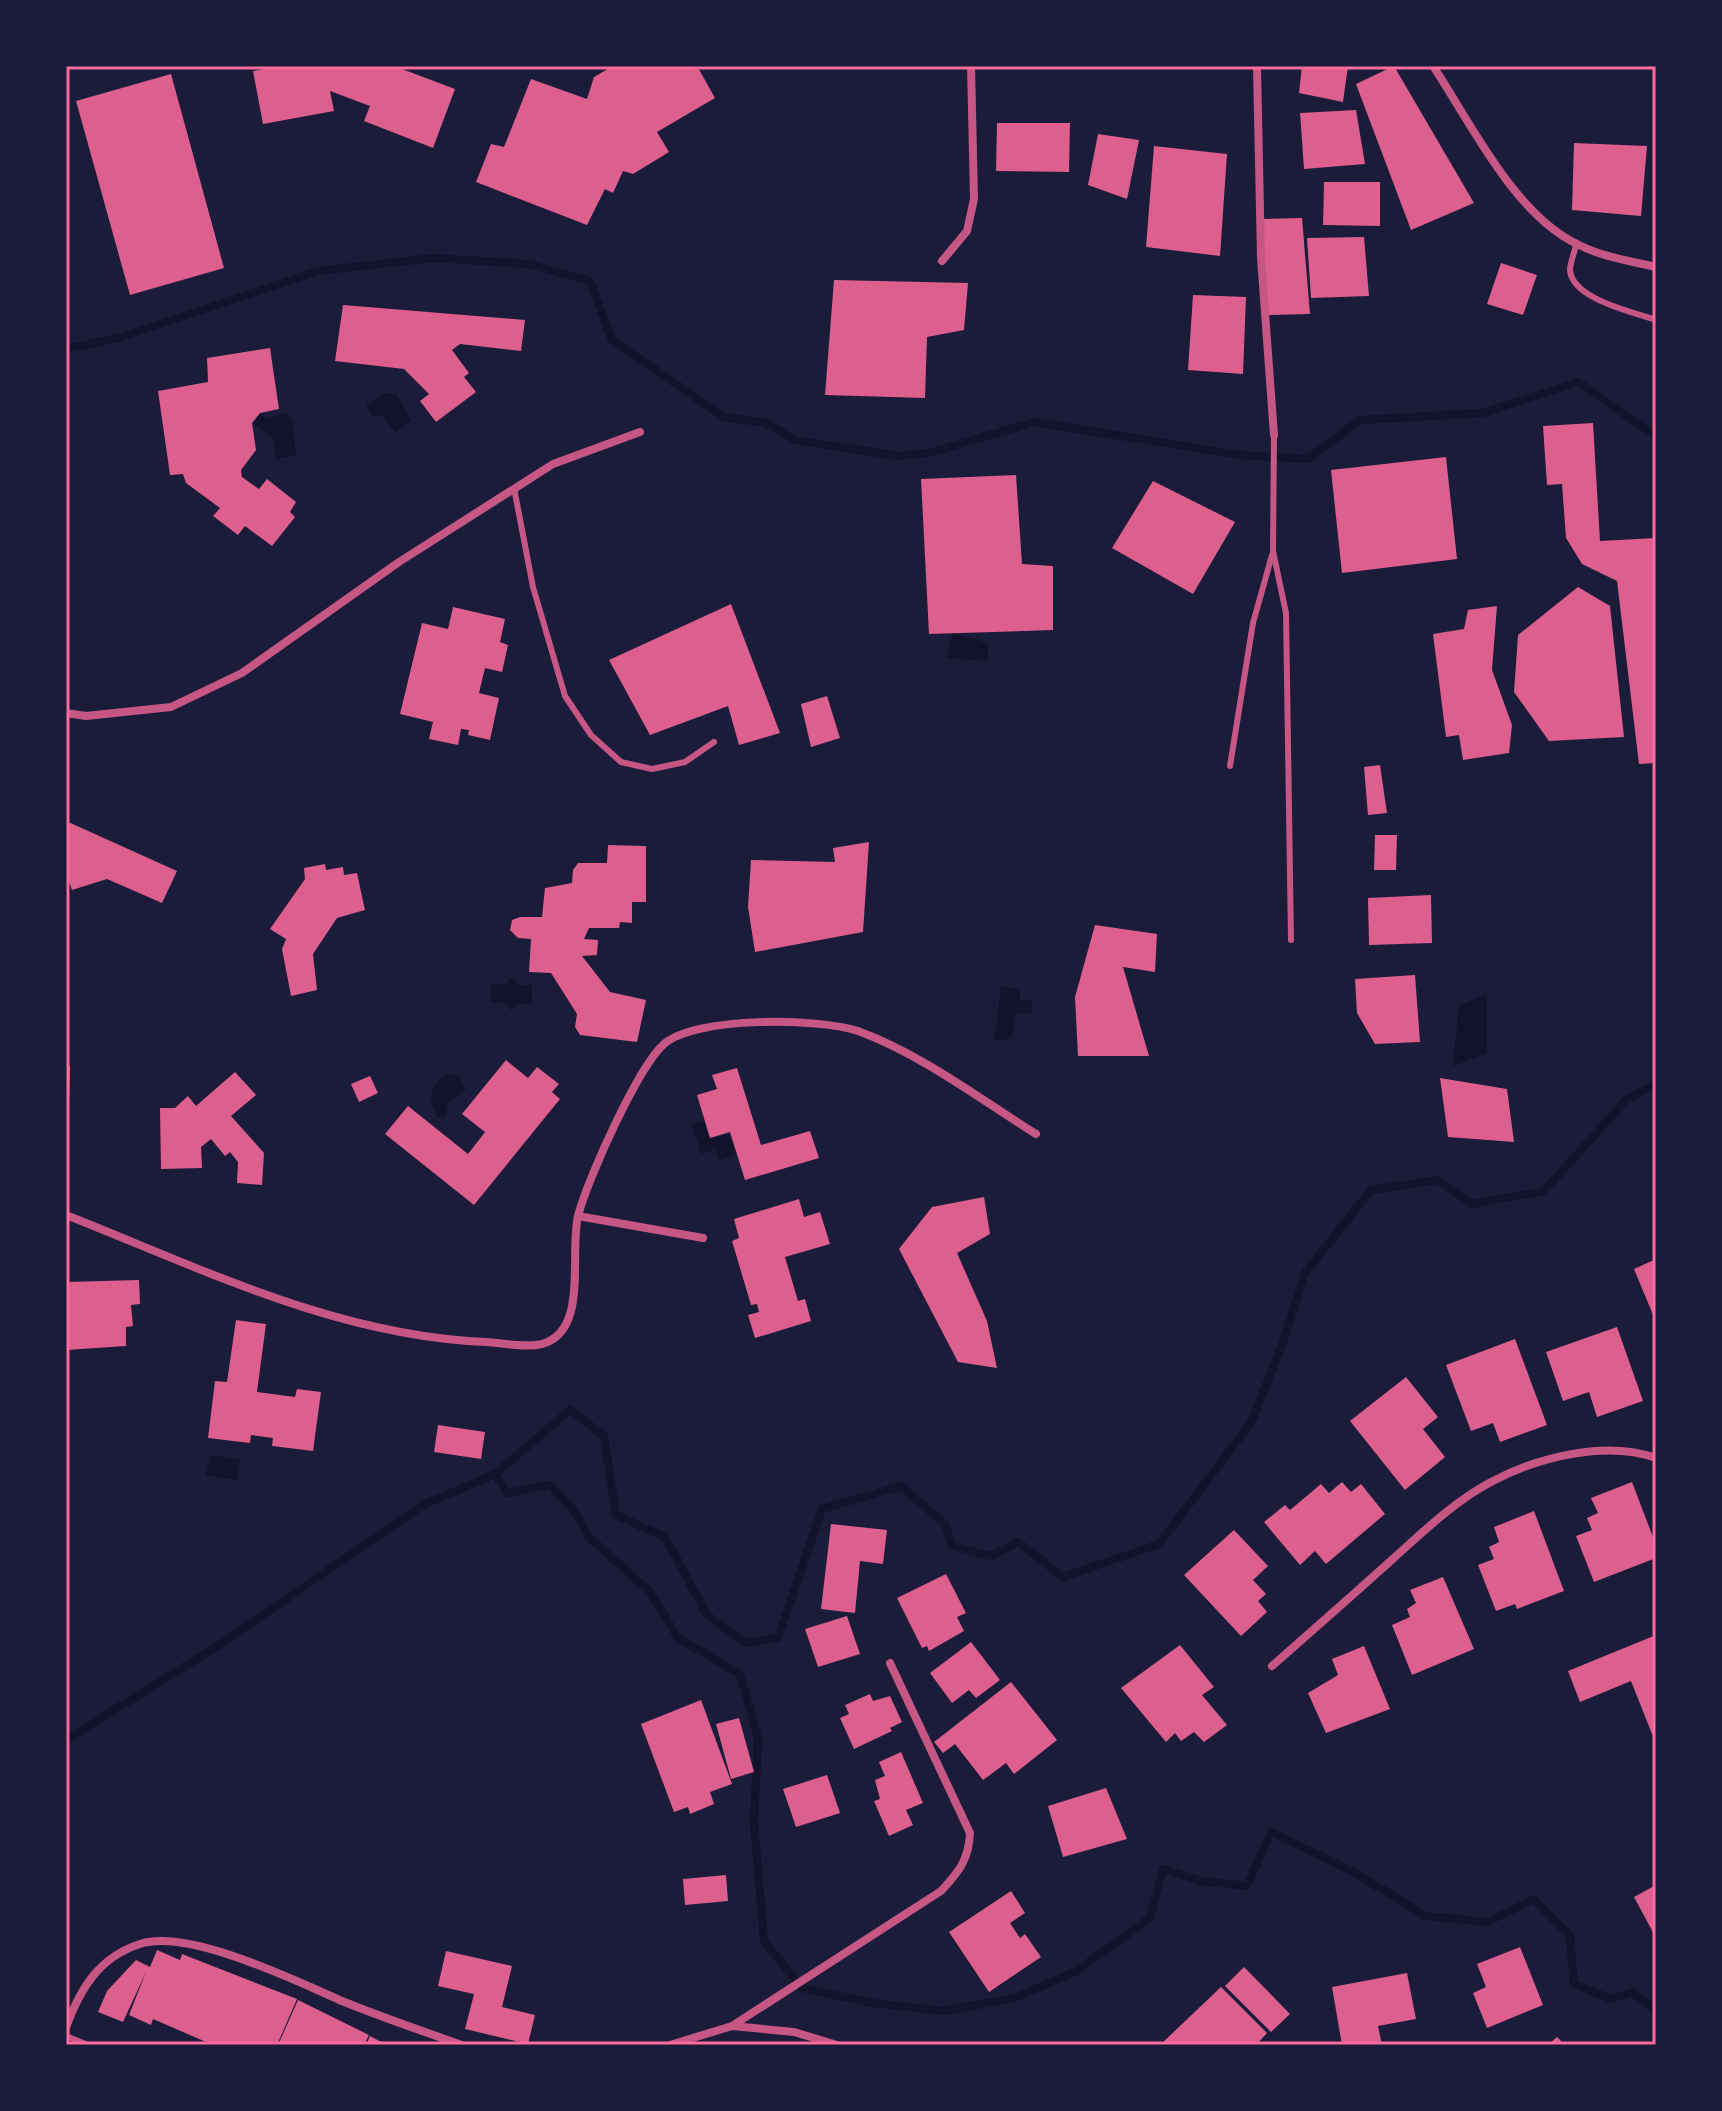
<svg xmlns="http://www.w3.org/2000/svg" width="1722" height="2111" viewBox="0 0 1722 2111" font-family="'PT Sans Narrow',sans-serif">
<style>
.water{fill:#12122b}
.lines{fill:none;stroke-linecap:round;stroke-linejoin:round}
.stream{stroke:#12122b;stroke-width:8}
.building{fill:#dd5f8e}
.service{stroke:#c65784;stroke-width:6}
.minor{stroke:#c65784;stroke-width:8}
.neatline{fill:none;stroke:#ff6b9d;stroke-width:3}
</style>
<rect width="100%" height="100%" fill="#1b1b3a"/>
<!-- water -->
<g class="water">
<polygon points="383,393 396,394 411,420 395,432 383,416 373,416 366,405"/>
<polygon points="284,413 292,419 296,455 276,459 273,438 253,424 260,414 269,419"/>
<polygon points="953,633 988,643 988,661 946,658"/>
<polygon points="512,977 518,985 532,985 532,1003 517,1004 511,1010 504,1003 491,1002 491,984 505,984"/>
<polygon points="1001,986 1020,990 1020,1000 1033,1001 1031,1013 1016,1013 1012,1038 994,1041"/>
<polygon points="1487,994 1487,1053 1453,1066 1459,1006"/>
<path d="M445,1075H458L466,1089L448,1103L446,1116L438,1118C428,1102 428,1089 445,1075Z"/>
<polygon points="704,1121 709,1139 729,1134 736,1155 719,1160 715,1149 701,1154 692,1124"/>
<polygon points="210,1455 240,1460 237,1480 206,1475"/>
</g>
<g class="lines">
<!-- stream -->
<g class="stream">
<polyline points="66,349 118,338 318,271 433,258 529,264 590,281 612,340 724,417 766,423 795,440 898,456 929,453 1034,422 1240,455 1308,459 1360,420 1483,413 1578,382 1656,436"/>
<polyline points="495,1474 507,1493 550,1485 572,1508 589,1537 650,1592 678,1638 740,1674 758,1738 754,1822 764,1941 802,1988 872,2003 944,2011 1014,1998 1075,1972 1150,1918 1163,1869 1201,1881 1247,1886 1271,1832 1352,1871 1426,1916 1487,1922 1534,1899 1570,1936 1574,1984 1611,1999 1632,1992 1656,2010"/>
<polyline points="66,1740 219,1645 423,1505 495,1474 570,1410 604,1436 616,1515 665,1537 707,1615 746,1643 778,1638 822,1509 901,1486 945,1524 952,1546 991,1556 1018,1542 1063,1577 1159,1544 1252,1421 1282,1345 1305,1273 1371,1190 1438,1180 1472,1204 1544,1191 1626,1100 1656,1084"/>
</g>
</g>
<!-- building -->
<g class="building">
<polygon points="286,66 394,66 455,89 433,148 364,121 370,106 330,91 334,111 263,124 253,71"/>
<polygon points="613,66 697,66 715,98 657,132 669,152 633,174 623,171 613,193 605,189 587,225 476,182 491,144 504,147 531,79 587,99 594,77"/>
<polygon points="1302,66 1348,66 1343,102 1299,93"/>
<polygon points="1394,66 1474,203 1411,230 1356,84"/>
<polygon points="171,74 224,268 130,295 76,101"/>
<polygon points="1356,110 1365,164 1304,169 1300,113"/>
<polygon points="997,123 1070,123 1069,172 996,171"/>
<polygon points="1098,134 1139,140 1127,199 1088,185"/>
<polygon points="1574,143 1647,146 1641,216 1572,210"/>
<polygon points="1154,146 1227,154 1220,256 1146,247"/>
<polygon points="1324,182 1380,182 1380,226 1323,225"/>
<polygon points="1302,218 1310,314 1268,315 1261,219"/>
<polygon points="1364,237 1369,296 1311,298 1307,238"/>
<polygon points="1501,263 1537,275 1523,315 1487,304"/>
<polygon points="834,280 968,283 964,330 927,337 925,398 825,395"/>
<polygon points="1193,295 1246,297 1243,374 1188,370"/>
<polygon points="343,305 525,320 521,351 460,344 452,350 469,373 464,377 476,392 436,422 420,401 429,394 404,369 335,361"/>
<polygon points="270,348 279,409 260,413 252,423 256,450 241,470 242,477 259,489 267,479 296,502 290,512 295,517 272,546 245,526 238,535 213,516 220,508 186,483 183,474 170,475 158,391 208,382 207,358"/>
<polygon points="1593,423 1600,541 1656,538 1656,763 1639,764 1617,581 1582,564 1566,538 1562,484 1547,485 1543,426"/>
<polygon points="1446,457 1457,559 1342,573 1331,470"/>
<polygon points="1016,475 1022,564 1053,566 1053,630 929,634 921,479"/>
<polygon points="1153,481 1235,522 1193,594 1112,548"/>
<polygon points="1578,587 1610,606 1624,737 1549,741 1514,692 1518,635"/>
<polygon points="731,604 780,733 739,745 728,706 650,735 609,660"/>
<polygon points="1497,606 1492,670 1512,725 1509,753 1463,760 1459,735 1446,737 1433,634 1464,629 1468,610"/>
<polygon points="453,607 505,619 500,642 508,645 502,672 485,668 479,693 499,698 490,740 468,735 469,730 461,729 458,745 429,739 433,722 400,714 422,623 448,629"/>
<polygon points="827,696 840,738 811,747 801,704"/>
<polygon points="1380,765 1387,813 1368,815 1364,767"/>
<polygon points="66,821 177,871 162,903 107,879 72,890 66,874"/>
<polygon points="1375,835 1397,835 1396,870 1374,870"/>
<polygon points="869,842 863,932 755,952 748,907 751,860 835,862 833,848"/>
<polygon points="608,845 646,846 646,902 632,902 632,923 620,922 619,928 589,928 584,939 598,940 597,955 582,956 610,992 646,1000 637,1042 580,1035 575,1027 577,1014 551,973 529,972 531,939 518,938 510,930 512,920 520,917 542,917 545,888 572,883 573,870 578,863 607,863"/>
<polygon points="325,864 326,870 343,867 344,875 357,873 365,910 337,918 313,954 317,990 291,996 282,949 286,939 270,929 305,879 304,868"/>
<polygon points="1431,895 1432,943 1369,945 1368,898"/>
<polygon points="1095,925 1157,934 1155,972 1123,967 1149,1056 1078,1056 1075,997"/>
<polygon points="1415,975 1420,1042 1375,1044 1357,1013 1355,979"/>
<polygon points="506,1060 528,1078 537,1067 559,1084 552,1092 560,1099 474,1205 385,1134 408,1106 468,1154 485,1132 462,1114"/>
<polygon points="66,1066 70,1066 69,1098 66,1098"/>
<polygon points="737,1068 761,1145 810,1131 819,1158 745,1180 730,1132 710,1138 697,1095 717,1089 712,1075"/>
<polygon points="235,1072 256,1095 231,1116 264,1153 262,1185 237,1183 238,1162 230,1152 225,1156 211,1139 201,1147 202,1168 161,1169 160,1108 175,1108 188,1096 196,1106"/>
<polygon points="370,1076 378,1093 359,1102 351,1084"/>
<polygon points="1440,1078 1507,1089 1514,1142 1448,1137"/>
<polygon points="984,1197 990,1234 957,1253 987,1321 997,1368 958,1362 899,1249 932,1207"/>
<polygon points="799,1199 804,1217 820,1212 830,1244 785,1257 798,1301 805,1299 811,1321 755,1338 748,1315 759,1312 757,1304 751,1305 732,1241 739,1238 734,1219"/>
<polygon points="1656,1259 1656,1322 1634,1269"/>
<polygon points="139,1280 140,1304 131,1305 133,1326 126,1327 126,1346 66,1350 66,1282"/>
<polygon points="236,1320 266,1324 257,1392 295,1397 297,1389 321,1392 313,1451 272,1446 273,1438 251,1435 250,1443 208,1438 215,1381 227,1382"/>
<polygon points="1617,1327 1643,1401 1597,1417 1589,1392 1563,1401 1546,1352"/>
<polygon points="1515,1339 1547,1425 1500,1442 1493,1423 1471,1431 1446,1365"/>
<polygon points="1406,1377 1438,1417 1423,1429 1445,1457 1405,1490 1350,1421"/>
<polygon points="438,1425 485,1432 481,1459 434,1452"/>
<polygon points="1342,1482 1351,1492 1361,1484 1385,1514 1326,1564 1315,1551 1300,1565 1264,1522 1285,1505 1290,1510 1321,1484 1329,1493"/>
<polygon points="1632,1482 1656,1545 1656,1558 1594,1582 1576,1536 1592,1530 1587,1518 1598,1513 1591,1498"/>
<polygon points="1534,1511 1564,1591 1517,1609 1515,1604 1496,1611 1478,1565 1494,1559 1489,1547 1499,1542 1494,1527"/>
<polygon points="831,1524 887,1530 883,1564 860,1561 855,1613 821,1609"/>
<polygon points="1234,1530 1268,1566 1253,1580 1266,1594 1258,1601 1267,1612 1241,1636 1184,1575"/>
<polygon points="946,1574 966,1613 957,1617 964,1631 929,1651 927,1646 922,1648 897,1598"/>
<polygon points="1443,1577 1474,1649 1412,1675 1392,1625 1410,1617 1407,1609 1416,1603 1410,1590"/>
<polygon points="847,1616 860,1654 818,1667 805,1629"/>
<polygon points="1656,1635 1656,1744 1631,1681 1580,1702 1568,1671"/>
<polygon points="971,1642 1000,1680 976,1698 969,1690 952,1703 930,1673"/>
<polygon points="1180,1645 1214,1687 1202,1695 1227,1725 1204,1742 1194,1732 1181,1741 1175,1733 1166,1742 1121,1688"/>
<polygon points="1364,1646 1390,1709 1326,1733 1308,1693 1338,1675 1332,1659"/>
<polygon points="1011,1682 1057,1740 1014,1774 1006,1763 983,1780 955,1744 943,1753 934,1742"/>
<polygon points="870,1694 873,1701 890,1696 902,1722 890,1728 892,1731 854,1749 840,1718 849,1714 845,1705"/>
<polygon points="701,1700 732,1784 710,1792 714,1804 690,1814 688,1807 674,1812 641,1724"/>
<polygon points="739,1718 754,1772 731,1779 716,1724"/>
<polygon points="901,1752 923,1803 906,1810 913,1825 889,1836 874,1801 880,1799 875,1780 885,1776 879,1762"/>
<polygon points="827,1775 840,1813 796,1827 783,1789"/>
<polygon points="1106,1788 1127,1839 1063,1857 1048,1806"/>
<polygon points="726,1875 728,1901 685,1905 683,1879"/>
<polygon points="1656,1885 1656,1938 1634,1897"/>
<polygon points="1011,1891 1025,1913 1010,1923 1020,1938 1025,1934 1041,1957 989,1992 949,1932"/>
<polygon points="1520,1947 1543,2005 1487,2028 1473,1993 1486,1987 1477,1964"/>
<polygon points="157,1950 180,1960 182,1954 297,1999 277,2045 213,2045 153,2019 151,2025 129,2015 146,1972 123,2022 98,2012 107,1991 136,1960 150,1967"/>
<polygon points="446,1951 512,1966 502,2007 535,2015 528,2044 465,2029 474,1994 438,1986"/>
<polygon points="1244,1967 1290,2014 1271,2032 1225,1986"/>
<polygon points="1407,1973 1416,2019 1378,2026 1382,2045 1342,2045 1332,1987"/>
<polygon points="1221,1987 1267,2033 1256,2045 1160,2045"/>
<polygon points="298,2000 369,2035 364,2045 278,2045"/>
<polygon points="370,2036 387,2045 366,2045"/>
<polygon points="1557,2037 1565,2045 1548,2045"/>
</g>
<g class="lines">
<!-- service -->
<g class="service">
<path d="M1576,244C1575,252 1570,262 1570,270C1572,299 1633,312 1656,320"/>
<polyline points="1274,435 1273,551 1286,613 1291,940"/>
<polyline points="514,488 533,587 565,696 591,735 621,762 652,769 685,762 714,742"/>
<polyline points="1230,766 1253,623 1272,555"/>
<polyline points="66,2036 88,2045"/>
</g>
<!-- minor -->
<g class="minor">
<polyline points="1257,66 1261,258 1274,435"/>
<path d="M1433,66C1471,123 1515,216 1579,245C1603,257 1630,261 1656,267"/>
<polyline points="942,261 967,231 974,199 971,66"/>
<polyline points="66,713 86,716 171,707 242,673 399,562 553,464 640,432"/>
<path d="M66,1215C203,1269 337,1336 486,1342C503,1343 526,1348 542,1344C589,1331 569,1255 578,1216C587,1180 638,1067 664,1044C696,1016 819,1018 858,1031C921,1054 980,1099 1036,1134"/>
<polyline points="578,1216 703,1238"/>
<path d="M1272,1666C1313,1630 1354,1594 1395,1557C1425,1530 1455,1501 1491,1482C1538,1457 1606,1440 1656,1458"/>
<path d="M732,2026L941,1891C959,1872 969,1859 970,1833L890,1663"/>
<path d="M66,2027C80,1989 99,1957 140,1944C188,1928 296,1981 342,2001C381,2017 422,2031 462,2045"/>
<polyline points="670,2045 732,2026 794,2032 837,2045"/>
</g>
</g>
<!-- border -->
<rect width="1722" height="2111" fill="none" stroke="#1b1b3a" stroke-width="136"/>
<rect x="68" y="68" width="1586" height="1975" class="neatline"/>
</svg>
